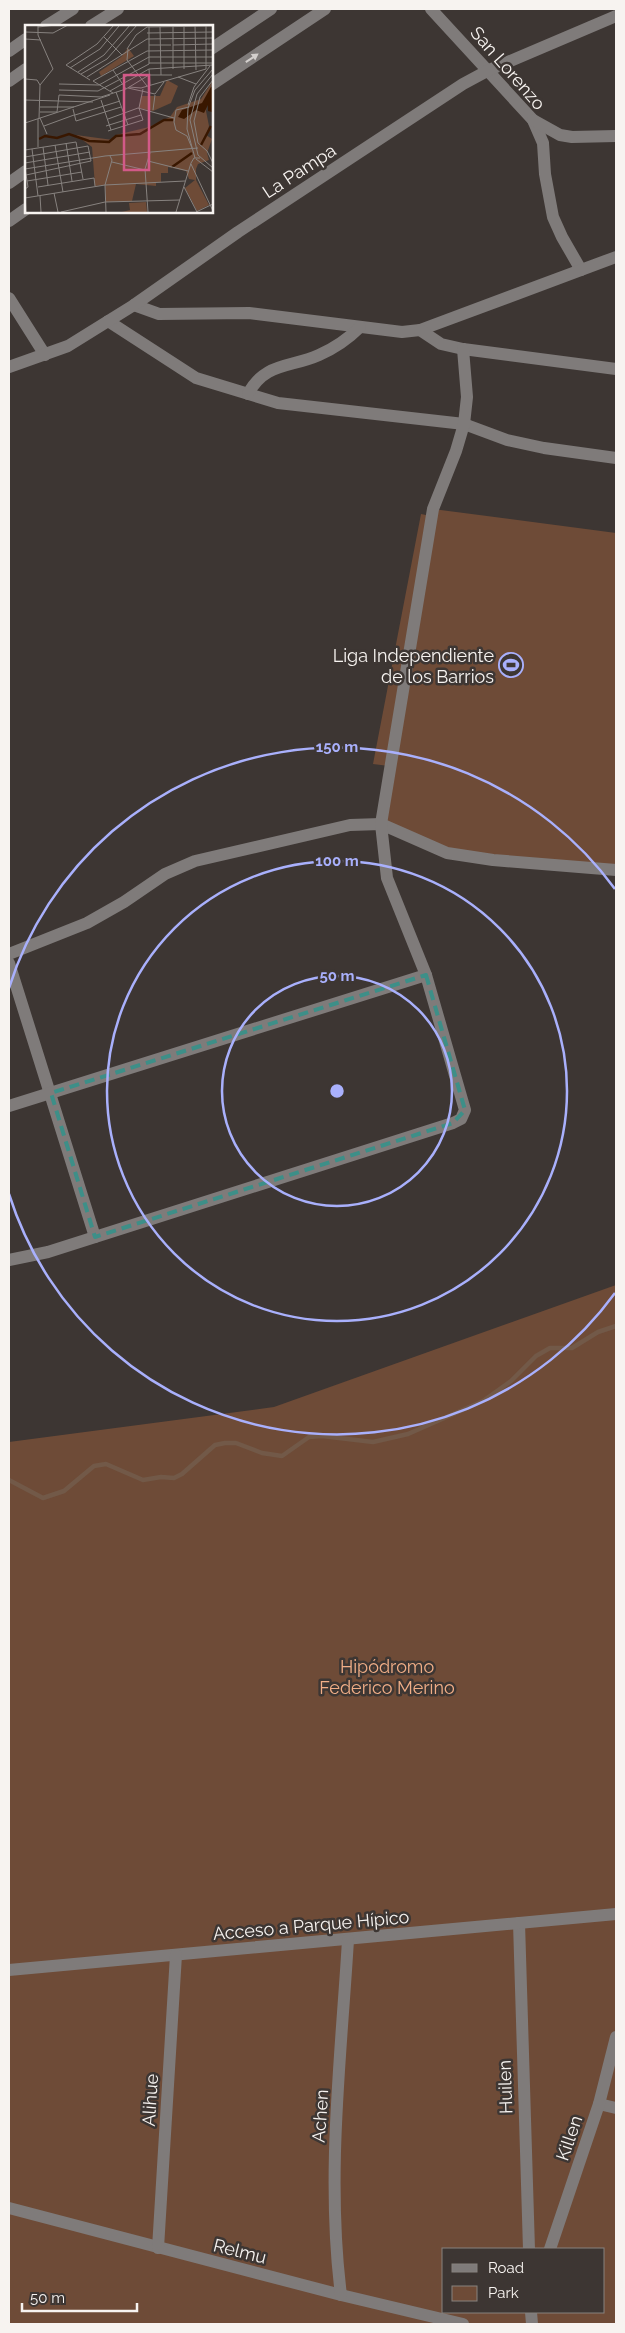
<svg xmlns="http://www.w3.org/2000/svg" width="625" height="2333" viewBox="0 0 625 2333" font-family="Raleway,sans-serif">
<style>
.green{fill:#6e4b37;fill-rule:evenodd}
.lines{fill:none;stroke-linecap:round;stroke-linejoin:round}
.stream{stroke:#725948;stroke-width:4.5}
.minor{stroke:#7f7b7a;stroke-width:12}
.oneway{fill:#d3cfcd}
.marked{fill:none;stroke:#3d8f88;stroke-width:4;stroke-dasharray:10 6;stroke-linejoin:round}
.ring{fill:none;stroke:#a9b0fc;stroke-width:2.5}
.labels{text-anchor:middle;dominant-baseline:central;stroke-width:5;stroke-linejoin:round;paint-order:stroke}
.street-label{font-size:18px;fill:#f7f3f0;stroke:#3d3633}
.poi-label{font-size:18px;fill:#f7f3f0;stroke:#3d3633;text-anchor:end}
.park-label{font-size:18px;fill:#f1ae87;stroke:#3d3633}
.inset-river{fill:none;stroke:#391700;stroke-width:2.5}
.inset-road{fill:none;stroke:#87827f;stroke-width:1}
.view{fill:#d25a88;fill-opacity:0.15;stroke:#d25a88;stroke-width:2.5}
.inset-edge{fill:none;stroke:#f7f3f0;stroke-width:2.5}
.centre{fill:#a9b0fc;stroke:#3d3633;stroke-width:2.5}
.ring-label{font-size:15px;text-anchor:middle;font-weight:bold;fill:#a9b0fc;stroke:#3d3633;stroke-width:5;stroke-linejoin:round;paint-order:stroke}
</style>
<rect width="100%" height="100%" fill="#3d3633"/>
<!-- green -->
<g class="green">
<polygon points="433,509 616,533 616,870 447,853 381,824 389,766 373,764 421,514 431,516"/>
<path d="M616,1285V2324H9V1442L274,1407ZM444,2249H604V2312H444Z"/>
</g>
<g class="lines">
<!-- stream -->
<polyline class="stream" points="9,1480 43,1498 64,1491 94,1466 106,1464 143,1480 161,1477 174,1478 182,1474 215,1445 225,1443 236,1443 262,1453 282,1456 309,1437 322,1436 373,1442 408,1434 483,1401 511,1381 536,1356 550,1348 572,1348 598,1332 616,1326"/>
<!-- minor -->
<g class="minor">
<polyline points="431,9 533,120 543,143 545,174 553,217 562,237 581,270"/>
<polyline points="46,26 73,9"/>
<polyline points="91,26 118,9"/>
<polyline points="211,49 271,9"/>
<polyline points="9,51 26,39"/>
<polyline points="9,81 26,69"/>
<polyline points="211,85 325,9"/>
<polyline points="533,120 560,135 572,137 616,136"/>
<polyline points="9,183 26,171"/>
<polyline points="9,221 26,209"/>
<polyline points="9,298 45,355"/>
<polyline points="134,305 159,314 249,313 402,332 420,330 616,257"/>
<polyline points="108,321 196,378 278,403 464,424 507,440 544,448 616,458"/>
<polyline points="420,330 441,344 463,349 616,369"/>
<polyline points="9,367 68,346 134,305 238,232 463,84 489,70 616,16"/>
<path d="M248,394C265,362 290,368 319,355C335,348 348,339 360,327"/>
<polyline points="9,954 87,923 124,902 165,874 195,861 350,825 381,824 447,853 493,860 616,870"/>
<polyline points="9,963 95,1237"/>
<polyline points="9,1106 426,975"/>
<polyline points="9,1260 48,1252 453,1123 461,1119 465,1110 426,975 387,878 381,824 433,509 456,451 464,424 467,397 463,349"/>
<polyline points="519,1923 529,2249"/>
<polyline points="9,1970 616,1914"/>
<polyline points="599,2104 616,2108"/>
<polyline points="9,2208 341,2295 463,2324"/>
<polyline points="158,2248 176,1955"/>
<polyline points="550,2249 599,2104 616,2037"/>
<path d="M341,2295C326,2177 341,2057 348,1940"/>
<polyline points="531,2312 532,2324"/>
</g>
</g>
<!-- one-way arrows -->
<defs><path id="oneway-solid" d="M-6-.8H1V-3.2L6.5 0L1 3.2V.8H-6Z" transform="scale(1.25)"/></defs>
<use class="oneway" href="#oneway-solid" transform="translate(252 58) rotate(-34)"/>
<!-- marked area -->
<path class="marked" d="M426,975L465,1110L453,1123L95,1237L51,1093Z"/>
<!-- distance rings -->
<g class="ring">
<circle cx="337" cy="1091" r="115"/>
<circle cx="337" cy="1091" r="230"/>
<path d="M615 1293A344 344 0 0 1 9 1194M9 988A344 344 0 0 1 615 889"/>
</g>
<!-- icons -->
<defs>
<symbol id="stadium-ring" viewBox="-11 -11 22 22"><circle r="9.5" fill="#3d3633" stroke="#a9b0fc" stroke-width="1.5"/><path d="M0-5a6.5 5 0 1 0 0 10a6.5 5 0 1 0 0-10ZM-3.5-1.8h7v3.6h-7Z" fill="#a9b0fc"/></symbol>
</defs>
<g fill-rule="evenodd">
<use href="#stadium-ring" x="497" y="651" width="28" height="28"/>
</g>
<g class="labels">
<!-- street labels -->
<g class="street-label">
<text transform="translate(508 68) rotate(49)">San Lorenzo</text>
<text transform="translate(299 171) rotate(-33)">La Pampa</text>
<text transform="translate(311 1925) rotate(-5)">Acceso a Parque Hípico</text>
<text transform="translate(505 2087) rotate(-92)">Huilen</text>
<text transform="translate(150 2100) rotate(-86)">Alihue</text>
<text transform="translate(320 2116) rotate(-86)">Achen</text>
<text transform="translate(569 2138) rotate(-71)">Killen</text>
<text transform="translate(240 2251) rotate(14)">Relmu</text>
</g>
<!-- poi labels -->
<g class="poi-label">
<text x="494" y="655">Liga Independiente<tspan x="494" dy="21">de los Barrios</tspan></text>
</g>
<!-- park labels -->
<g class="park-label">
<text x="387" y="1666">Hipódromo<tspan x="387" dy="21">Federico Merino</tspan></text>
</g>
</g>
<!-- overview -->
<g transform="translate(25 25)">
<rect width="188" height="188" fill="#3d3633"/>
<path d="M103,23L109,31L76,51L74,47L96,32ZM142,55L153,61L146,78L128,86L114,83L116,71H135ZM187,57L181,86L184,101L181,110L187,114L182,128L184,135L173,139L171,144V155L184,180L172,186L160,163L170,155L164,154L161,146L143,142V148H136V157H131V161L111,159L107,176L81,177L80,160L70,161L67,122L51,110L88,115L91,110L124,102L145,92L152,82L176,74ZM121,177L122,187H97L105,185L104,178Z" fill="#6e4b37"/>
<path d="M186,62H187V87L183,86V80L179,88L171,85L159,94L153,92L157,85L177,78Z" fill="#391700"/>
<path class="inset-river" d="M14,114L20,111L32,113L44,109L64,116L84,117L91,111L115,109L139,95H148M176,120L186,101M147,142L167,128"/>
<path class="inset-road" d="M13,0V10L28,44L15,60M170,0L171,45M148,1V44M13,2L31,0M124,2V39M135,2L136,50M159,2V44M0,7L28,8L43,0M122,8L188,7M79,12L97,30M0,14L16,15M124,20H146M148,20L188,19M102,24L111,10L122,2L188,1M103,24L102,35L122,61M124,38H188M45,43L75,24L94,1M124,44L188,40M124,44L125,60M88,45L101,64M53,47L79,30L105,0M56,49L82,34L112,0M188,49L172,69L165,95L173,130L188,143M62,52L122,14L188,13M153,52L171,59M0,54L12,55L15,60L14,94M65,55L41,40L72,19L89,0M188,55L175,72L169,96L173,118L182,126L188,138M34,59L74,60L124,32H188M104,62L116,63L181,44V0M103,63L130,69L139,57M34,65L73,66L124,39M85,66L124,44M91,67L103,100M88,68L68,56L122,26L188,25M34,70L76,72L101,64L124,50H147M0,75L68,77M76,75L86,105M163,80L169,62L185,41M15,82H49M164,82L151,85L149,97L151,105L162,111L167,123M48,84L51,96L96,82M128,85L130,70M15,87H32M32,87L34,70M50,90L95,76M15,93L22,109M13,94V122M83,94L113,83L149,93M0,98L85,70M19,101L49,90M81,101L116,90M83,106L118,95L114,83L118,64M41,118L47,156M30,120L38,167M18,122L23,160M7,124L13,171M0,125L51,117L58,154M0,132L63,121L66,136L1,150M170,133L162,104L163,83L170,65L188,44M171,134L188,147M123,136L163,146M87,137L120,145M0,138L65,127M166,139L188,186M0,143L3,162L0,164M0,144L80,131L173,123M2,156L57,147M13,162L69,153L70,161M159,162L172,187M0,168L1,187M29,168L33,187M15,171L16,187M0,173L80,160L160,156M36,187L80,177L155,175M81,187L80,160L87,135L85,131M123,187L120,144L125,128M151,187L166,138L169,133H175M171,187L188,179"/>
<path class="view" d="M99,50H124V145H99Z"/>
<rect width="188" height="188" class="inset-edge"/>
</g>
<circle cx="337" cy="1091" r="8" class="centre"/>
<g class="ring-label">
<text x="337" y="752">150 m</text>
<text x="337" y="866">100 m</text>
<text x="337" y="981">50 m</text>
</g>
<!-- border -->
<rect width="625" height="2333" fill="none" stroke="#f7f3f0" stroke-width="20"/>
<!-- legend -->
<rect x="442" y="2248" width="162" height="65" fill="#3d3633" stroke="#87827f"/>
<rect x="452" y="2264" width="25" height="8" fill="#7f7b7a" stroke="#87827f"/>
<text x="488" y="2273" font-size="15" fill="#f7f3f0">Road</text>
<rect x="452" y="2286" width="25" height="15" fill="#6e4b37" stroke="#87827f"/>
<text x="488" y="2298" font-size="15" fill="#f7f3f0">Park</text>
<!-- scale -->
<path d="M22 2303v8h115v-8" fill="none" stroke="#f7f3f0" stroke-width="2.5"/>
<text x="30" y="2303" font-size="15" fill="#f7f3f0" stroke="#3d3633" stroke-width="4" paint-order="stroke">50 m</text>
</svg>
